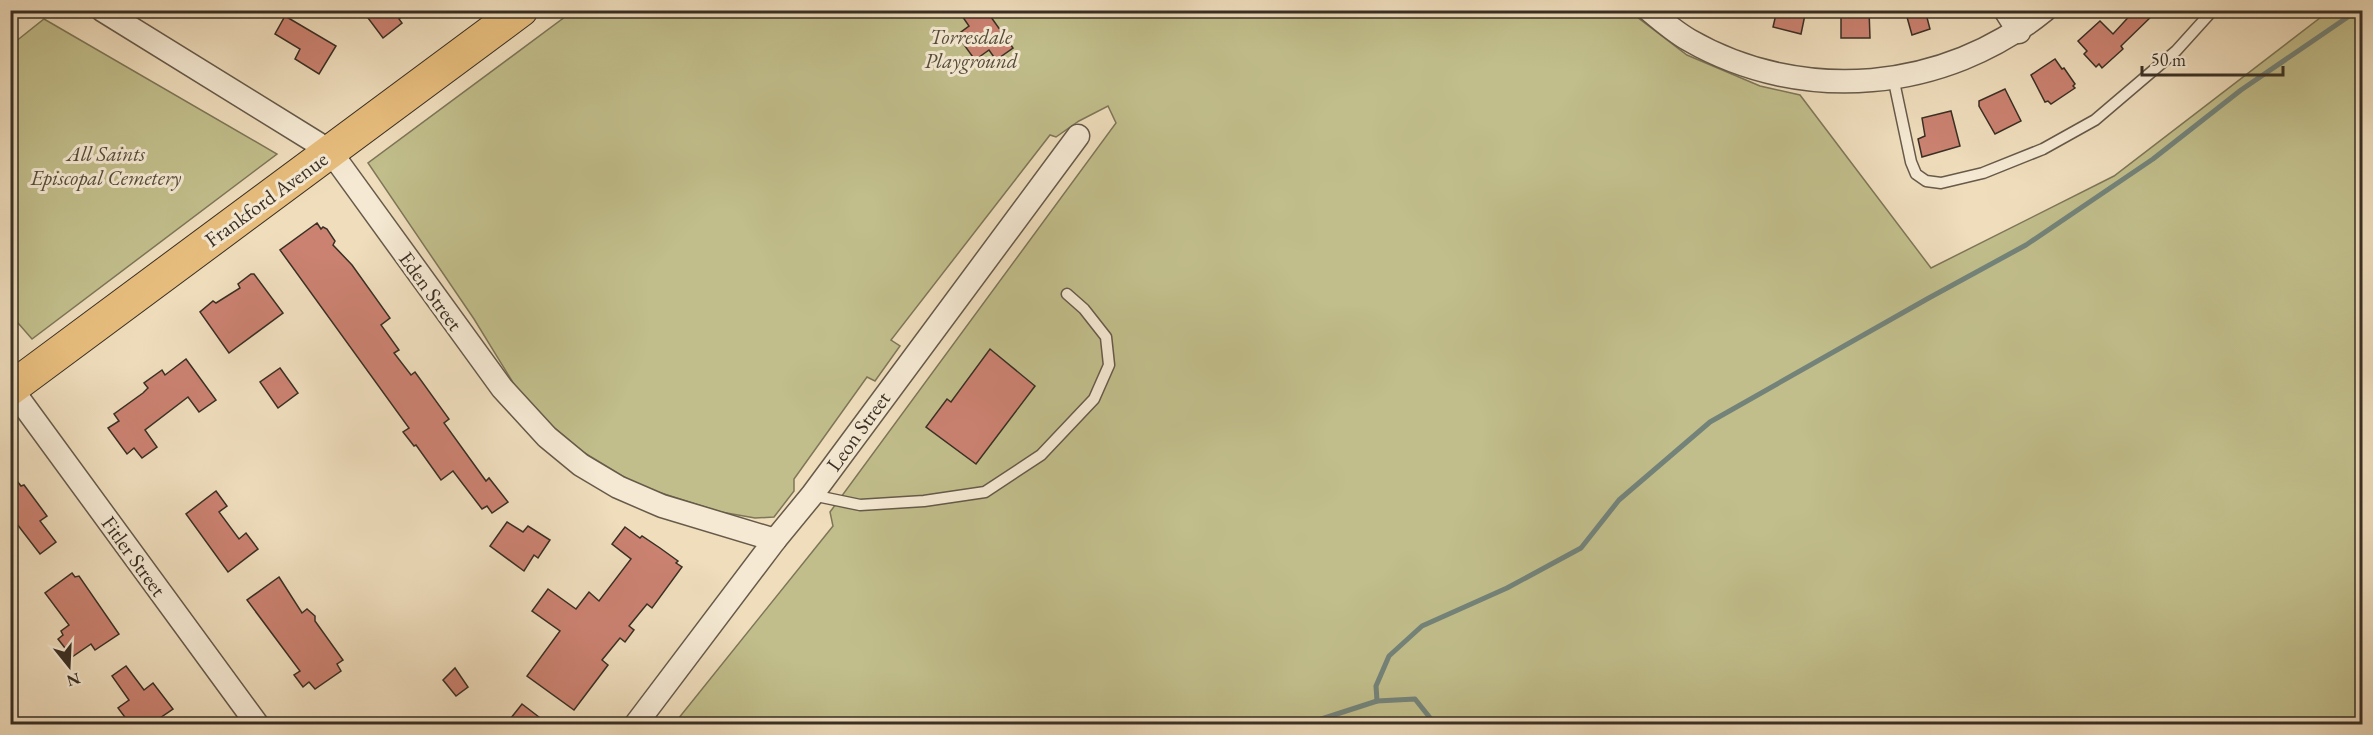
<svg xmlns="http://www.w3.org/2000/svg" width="2373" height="735" viewBox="0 0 2373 735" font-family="'EB Garamond',serif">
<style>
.green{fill:#c1be8b;stroke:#7d7658;stroke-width:1.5}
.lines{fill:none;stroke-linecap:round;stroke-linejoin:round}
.stream{stroke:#73837a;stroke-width:5}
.building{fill:#cb8271;stroke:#392f24;stroke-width:1.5}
.service-casing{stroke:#665a4a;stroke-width:13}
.minor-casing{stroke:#665a4a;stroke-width:25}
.primary-casing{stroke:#392f24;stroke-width:35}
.service{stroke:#f5e9d3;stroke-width:10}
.minor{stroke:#f5e9d3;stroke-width:22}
.primary{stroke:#e8be7e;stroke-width:33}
.labels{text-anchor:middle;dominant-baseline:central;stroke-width:6;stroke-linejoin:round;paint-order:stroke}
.park-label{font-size:21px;font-style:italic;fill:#544c39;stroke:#f5e9d3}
.street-label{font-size:21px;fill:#392f24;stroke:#f5e9d3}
</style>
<rect width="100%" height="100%" fill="#efddbc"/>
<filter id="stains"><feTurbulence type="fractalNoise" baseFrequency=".00333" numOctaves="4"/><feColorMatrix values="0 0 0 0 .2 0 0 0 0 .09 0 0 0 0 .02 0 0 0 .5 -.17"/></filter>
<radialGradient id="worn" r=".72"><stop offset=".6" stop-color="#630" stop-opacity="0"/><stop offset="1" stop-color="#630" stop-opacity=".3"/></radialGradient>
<!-- green -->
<g class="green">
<polygon points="573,11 1629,11 1687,55 1760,86 1800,95 1931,268 2114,176 2329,11 2362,11 2362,724 674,724 833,526 830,512 1116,123 1108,106 1079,121 1056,137 1050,135 891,340 900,346 875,381 867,377 794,479 794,491 774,517 755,518 721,512 639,486 583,452 544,419 517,389 474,319 368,163"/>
<polygon points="44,19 277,154 32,339 11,315 10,46"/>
</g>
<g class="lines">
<!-- stream -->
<g class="stream">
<polyline points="1377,701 1376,686 1389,656 1422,626 1507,588 1581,548 1619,500 1710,422 1927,299 2026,245 2153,159 2241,90 2358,10"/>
<polyline points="1306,724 1377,701 1415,699 1435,724"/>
</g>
</g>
<!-- building -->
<g class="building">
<polygon points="362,10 411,10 399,19 402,23 383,38"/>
<polygon points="958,10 986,10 1013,48 996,60 989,50 975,60 957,35 969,26"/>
<polygon points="1777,10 1806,10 1801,34 1773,27"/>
<polygon points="1841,10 1869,10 1870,38 1841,38"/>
<polygon points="1905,10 1925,10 1930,29 1912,35"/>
<polygon points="2135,10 2158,10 2121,46 2123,49 2102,68 2099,64 2096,67 2084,54 2087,51 2078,41 2100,21 2113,34"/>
<polygon points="285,16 336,46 319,74 295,59 300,49 275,34"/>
<polygon points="2055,59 2062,69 2064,68 2075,84 2073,86 2075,88 2051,104 2048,101 2045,102 2031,75"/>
<polygon points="2005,89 2021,121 1995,134 1979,106 1979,101"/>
<polygon points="1951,111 1960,146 1922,157 1918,139 1925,136 1922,118"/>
<polygon points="317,223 321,229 323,227 327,229 335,241 333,245 352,265 390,318 381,325 399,350 394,353 411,375 415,372 449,419 444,423 486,481 489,478 508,502 492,513 487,506 482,509 453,471 441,480 416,445 414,446 403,432 409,428 280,250"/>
<polygon points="251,274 254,274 283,313 229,353 200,312 213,301 216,303 240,288 238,284"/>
<polygon points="990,349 1035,386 976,464 926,427 947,399 951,402"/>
<polygon points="186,359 216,400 199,412 188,397 145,430 157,447 142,458 134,448 127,454 108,428 119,421 114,414 143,393 148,388 144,383 162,370 165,375"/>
<polygon points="280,368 298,393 278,408 260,382"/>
<polygon points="10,472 21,486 24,485 47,516 40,521 56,542 40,554 10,515"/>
<polygon points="216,491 227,506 219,512 239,539 246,533 258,549 228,572 186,514"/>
<polygon points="507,522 523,532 528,526 550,540 538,558 534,555 524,571 490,546"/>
<polygon points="625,527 640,538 642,536 660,548 678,561 676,563 682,567 652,608 647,604 629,626 634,630 625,642 620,638 602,660 608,665 574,710 527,676 560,631 532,611 548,589 576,609 589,592 599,601 631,559 612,544"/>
<polygon points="72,573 75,577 79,576 119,634 95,650 91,644 72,657 58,639 63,635 61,631 69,625 45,593"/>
<polygon points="279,577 302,613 307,609 315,616 315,621 343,660 337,664 341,671 315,689 309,682 303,687 294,675 300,671 247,600"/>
<polygon points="126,666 144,690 153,683 173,709 151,724 130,724 118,708 129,700 112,676"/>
<polygon points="455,668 468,687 456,696 443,680"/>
<polygon points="522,704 548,724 518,724 511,718"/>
</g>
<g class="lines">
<defs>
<g id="service">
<polyline points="1893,77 1911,162 1916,174 1926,181 1941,183 1983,173 2043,149 2095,120 2176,51 2213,10"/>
<polyline points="812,495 860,505 924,501 985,492 1041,455 1094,399 1109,365 1106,337 1084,309 1067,294"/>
</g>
<g id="minor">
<polyline points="102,10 330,151 502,388 547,437 581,465 618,487 662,506 775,540"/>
<path d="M1649,10C1662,21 1675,32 1689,40C1802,105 1945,92 2045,10"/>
<polyline points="2005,10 2019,32"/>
<polyline points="11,388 257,724"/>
<polyline points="636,724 775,540 812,495 1078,136"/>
</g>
<polyline id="primary" points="10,389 521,10"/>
</defs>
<!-- service casing -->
<use href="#service" class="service-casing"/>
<!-- minor casing -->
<use href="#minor" class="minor-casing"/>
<!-- primary casing -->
<use href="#primary" class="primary-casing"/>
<!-- service -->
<use href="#service" class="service"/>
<!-- minor -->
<use href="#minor" class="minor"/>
<!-- primary -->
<use href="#primary" class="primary"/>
</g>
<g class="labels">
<!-- park labels -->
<g class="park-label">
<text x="971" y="36">Torresdale<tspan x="971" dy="24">Playground</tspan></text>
<text x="106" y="153">All Saints<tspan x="106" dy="24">Episcopal Cemetery</tspan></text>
</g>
<!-- street labels -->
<g class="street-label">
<text transform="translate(266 199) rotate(-36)">Frankford Avenue</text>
<text transform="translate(431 291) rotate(54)">Eden Street</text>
<text transform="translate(858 431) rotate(-54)">Leon Street</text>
<text transform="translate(134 556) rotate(54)">Fitler Street</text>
</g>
</g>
<!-- margin -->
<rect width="2373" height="735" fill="none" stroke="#efddbc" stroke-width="36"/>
<rect x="12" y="12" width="2349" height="711" fill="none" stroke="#392f24" stroke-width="3"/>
<rect x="18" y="18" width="2337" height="699" fill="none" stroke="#392f24" stroke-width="1.5"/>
<!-- north arrow -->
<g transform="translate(69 666) rotate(162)" stroke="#f5e9d3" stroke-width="4.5" paint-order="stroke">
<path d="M0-4.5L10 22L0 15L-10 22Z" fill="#392f24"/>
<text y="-9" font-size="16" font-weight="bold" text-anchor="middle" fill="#392f24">N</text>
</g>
<!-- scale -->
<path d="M2142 66v9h141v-9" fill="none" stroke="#392f24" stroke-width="3"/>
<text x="2151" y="66" font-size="18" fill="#392f24" stroke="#f5e9d3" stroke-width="4.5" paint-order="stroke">50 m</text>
<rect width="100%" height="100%" filter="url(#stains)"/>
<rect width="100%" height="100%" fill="url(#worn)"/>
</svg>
